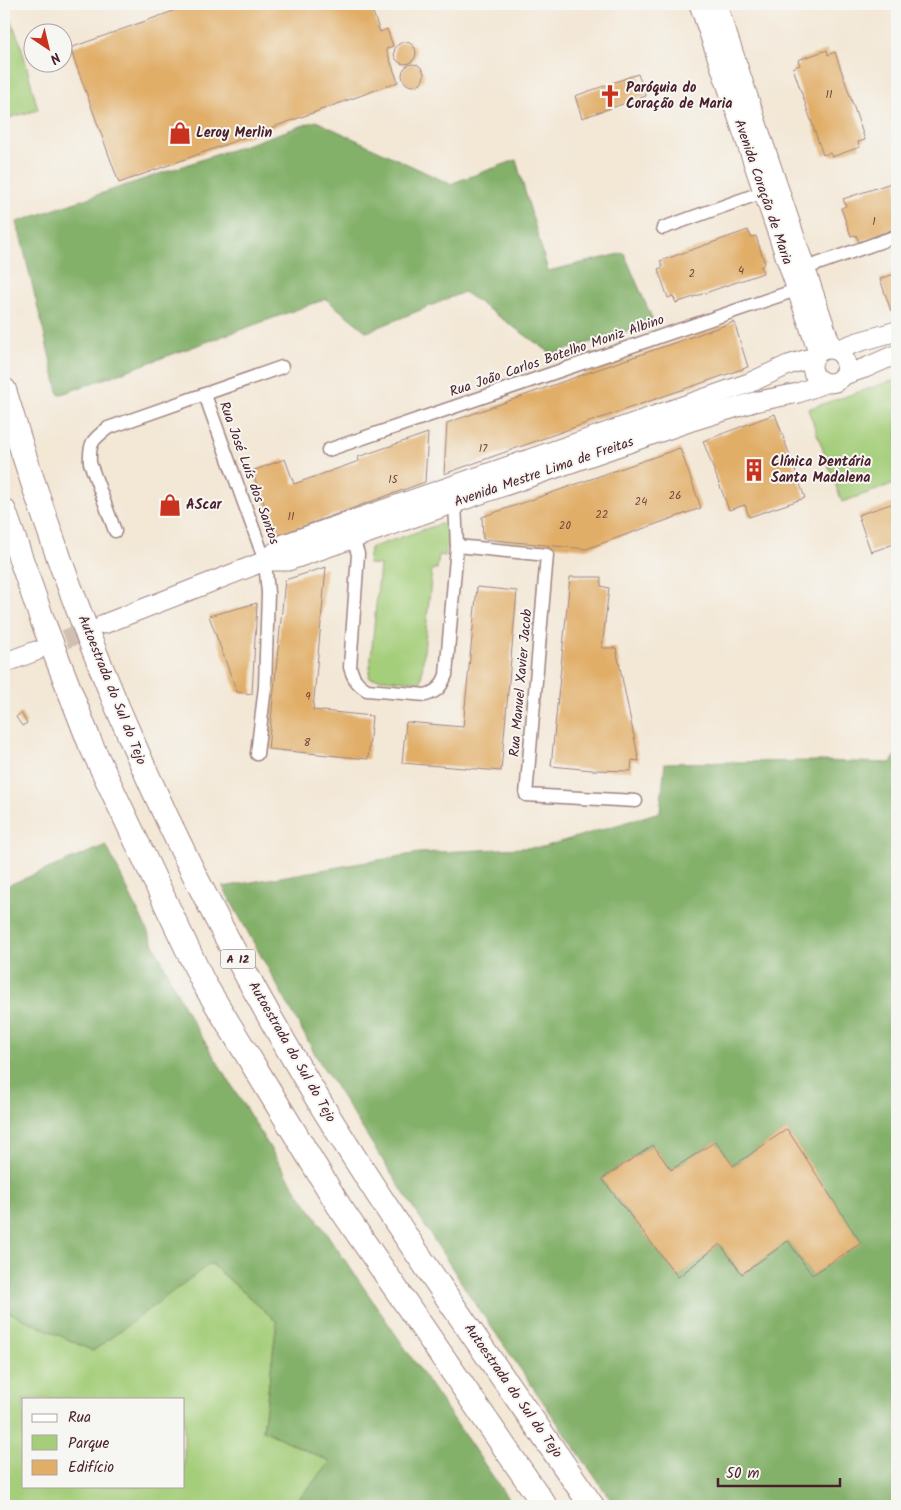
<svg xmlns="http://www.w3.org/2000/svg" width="901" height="1510" viewBox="0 0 901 1510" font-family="Kalam,sans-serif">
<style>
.green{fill:#a5ce7a;stroke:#787652;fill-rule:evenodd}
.forest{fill:#84b16a;stroke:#67684a;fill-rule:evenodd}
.building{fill:#e1ae68}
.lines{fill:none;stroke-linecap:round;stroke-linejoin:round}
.secondary-tunnel{stroke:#d1bfb3;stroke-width:19;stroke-dasharray:19 9;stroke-linecap:butt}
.street-casing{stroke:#9e8380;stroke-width:15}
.secondary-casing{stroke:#9e8380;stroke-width:21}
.highway-casing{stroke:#9e8380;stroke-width:26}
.street{stroke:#fff;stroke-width:12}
.secondary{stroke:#fff;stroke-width:19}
.highway{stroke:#fff;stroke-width:24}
.labels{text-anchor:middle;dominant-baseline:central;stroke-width:4;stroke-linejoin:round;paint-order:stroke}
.number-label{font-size:11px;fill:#70433a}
.shield{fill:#f6f6f2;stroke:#7e6067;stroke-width:1}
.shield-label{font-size:12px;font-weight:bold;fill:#4a1f2b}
.poi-label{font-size:14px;font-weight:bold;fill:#4a1f2b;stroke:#f6f6f2;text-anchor:start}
.street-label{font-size:14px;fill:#4a1f2b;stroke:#f6f6f2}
</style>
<rect width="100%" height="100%" fill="#f6f6f2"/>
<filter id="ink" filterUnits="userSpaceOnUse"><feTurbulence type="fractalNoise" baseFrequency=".02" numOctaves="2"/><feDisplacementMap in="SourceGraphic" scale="10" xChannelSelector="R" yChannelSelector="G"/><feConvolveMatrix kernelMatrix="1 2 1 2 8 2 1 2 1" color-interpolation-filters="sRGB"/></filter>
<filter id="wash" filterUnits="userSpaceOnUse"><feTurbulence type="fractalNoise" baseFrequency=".0096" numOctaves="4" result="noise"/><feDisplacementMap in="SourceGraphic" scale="20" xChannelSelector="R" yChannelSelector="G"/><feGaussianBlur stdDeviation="1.12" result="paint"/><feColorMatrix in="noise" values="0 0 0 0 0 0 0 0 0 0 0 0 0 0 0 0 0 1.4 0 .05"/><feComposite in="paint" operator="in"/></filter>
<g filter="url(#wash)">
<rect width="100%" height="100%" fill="#f3e7d5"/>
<!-- green -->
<g class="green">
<polygon points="4,4 21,45 38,110 4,119"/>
<polygon points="894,380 897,389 897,483 842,502 808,409"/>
<polygon points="440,524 445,525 448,532 445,556 439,555 437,569 432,569 421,682 369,678 380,565 368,564 370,548"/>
<path d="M210,1263L277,1322L263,1430L331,1462L293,1506H4V1310L93,1351ZM24,1399H184V1486H24Z"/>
</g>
<!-- forest -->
<g class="forest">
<polygon points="316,121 450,184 516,160 548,271 624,253 654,323 552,354 464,292 367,332 326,299 59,395 17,222"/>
<path d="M897,753V1506H615L470,1296L319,1061L223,887L419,853L543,847L660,812L665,763L818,761L891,763ZM787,1129L860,1243L812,1275L788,1241L743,1274L720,1244L678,1277L602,1179L653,1145L671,1170L716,1141L733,1166Z"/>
<polygon points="106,845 186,1011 286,1174 513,1506 293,1506 330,1462 263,1430 277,1322 211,1263 93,1351 4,1310 4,887"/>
</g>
<g id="blocks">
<!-- building -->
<g class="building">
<polygon points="193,4 370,4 380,32 387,29 393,46 386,49 398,82 119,183 70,48"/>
<circle cx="405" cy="53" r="11"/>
<polygon points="827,50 828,55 835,52 865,140 858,142 860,147 832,157 830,153 823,155 793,68 800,65 798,60"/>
<circle cx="413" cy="75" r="11"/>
<polygon points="638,74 646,96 582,118 575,96"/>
<polygon points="897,181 897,228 859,242 856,235 851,236 841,208 846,206 843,199"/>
<polygon points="748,230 751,237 756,236 765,264 761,266 763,273 676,303 673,296 668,298 658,269 663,267 660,261"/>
<polygon points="897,273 897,309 891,311 880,279"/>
<polygon points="734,322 748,367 592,421 444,474 447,423 576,377"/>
<polygon points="775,414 805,498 749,517 745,505 729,510 703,441"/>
<polygon points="428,433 425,482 276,536 252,471 285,459 294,484 359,461 358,457"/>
<polygon points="680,448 701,508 586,549 483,539 482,517"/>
<polygon points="897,502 897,543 871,552 858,515"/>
<polygon points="326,567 313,710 372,716 368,759 268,749 285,580"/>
<polygon points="570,577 601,577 601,586 609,588 602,648 616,648 639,761 632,760 631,771 592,770 551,766"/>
<polygon points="477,587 517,591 501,771 402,763 406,722 463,727"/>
<polygon points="257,603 252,694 237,692 209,616"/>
<polygon points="21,713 27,723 22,726 16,717"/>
<polygon points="787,1129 861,1243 812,1275 788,1241 742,1274 720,1244 678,1277 602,1179 653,1145 671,1170 716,1141 733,1166"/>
</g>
</g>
</g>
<g filter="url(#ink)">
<use href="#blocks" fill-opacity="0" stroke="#9e8380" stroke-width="1"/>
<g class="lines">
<!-- secondary-tunnel -->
<polyline class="secondary-tunnel" points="39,649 100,626"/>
<defs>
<g id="street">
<polyline points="663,228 763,192"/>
<polyline points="806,268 897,236"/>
<polyline points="205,395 265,561 268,593 265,687 257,754"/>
<polyline points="328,450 796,290"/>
<path d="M115,531L90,463C89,443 92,440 108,428L282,367"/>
<path d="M353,539L358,554L350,667C353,678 357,684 367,690L426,695C438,691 441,687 446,675L457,546L455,503"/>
<polyline points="457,546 547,555 526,795 636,801"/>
</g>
<g id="secondary">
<polyline points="699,4 818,352"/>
<polyline points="717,4 832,348"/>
<circle cx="829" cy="366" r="17"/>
<polyline points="836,350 858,342 897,331"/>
<polyline points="844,375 865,368 897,354"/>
<polyline points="265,561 288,561 689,422 754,402 798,393 825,383"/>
<polyline points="104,624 265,561 284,544 749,383 788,365 814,357"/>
<polyline points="4,663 36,651"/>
</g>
<g id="highway">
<path d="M4,390C76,635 180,869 311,1088C398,1232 497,1368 592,1506"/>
<polyline points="4,511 43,622 90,743 203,982 339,1206 545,1506"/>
</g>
</defs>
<!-- street casing -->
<use href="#street" class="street-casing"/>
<!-- secondary casing -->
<use href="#secondary" class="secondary-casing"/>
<!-- highway casing -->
<use href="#highway" class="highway-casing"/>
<!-- street -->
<use href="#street" class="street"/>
<!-- secondary -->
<use href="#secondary" class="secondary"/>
<!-- highway -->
<use href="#highway" class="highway"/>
</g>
</g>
<!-- icons -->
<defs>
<symbol id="church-bare" viewBox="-9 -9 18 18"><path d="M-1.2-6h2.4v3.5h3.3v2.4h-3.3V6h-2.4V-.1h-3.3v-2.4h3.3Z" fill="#c8321e" stroke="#f6f6f2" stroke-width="2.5" paint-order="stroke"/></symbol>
<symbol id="shop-bare" viewBox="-9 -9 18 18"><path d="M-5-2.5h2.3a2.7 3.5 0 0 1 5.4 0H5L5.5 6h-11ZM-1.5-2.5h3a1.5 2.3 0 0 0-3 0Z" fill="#c8321e" stroke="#f6f6f2" stroke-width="2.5" paint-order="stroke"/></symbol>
<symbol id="building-bare" viewBox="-9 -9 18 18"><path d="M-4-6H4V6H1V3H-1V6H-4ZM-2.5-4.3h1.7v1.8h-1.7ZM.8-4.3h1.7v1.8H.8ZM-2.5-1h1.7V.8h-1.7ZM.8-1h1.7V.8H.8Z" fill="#c8321e" stroke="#f6f6f2" stroke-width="2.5" paint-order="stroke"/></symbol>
</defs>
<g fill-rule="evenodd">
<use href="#church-bare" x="594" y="80" width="32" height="32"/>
<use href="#shop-bare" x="164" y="117" width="32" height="32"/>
<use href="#building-bare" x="738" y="454" width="32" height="32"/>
<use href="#shop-bare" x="154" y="489" width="32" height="32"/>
</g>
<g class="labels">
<!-- number labels -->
<g class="number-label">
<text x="829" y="95">11</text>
<text x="874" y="222">1</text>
<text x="741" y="271">4</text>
<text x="692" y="274">2</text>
<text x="483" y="449">17</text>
<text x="393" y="480">15</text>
<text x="675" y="496">26</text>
<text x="641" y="502">24</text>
<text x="602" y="515">22</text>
<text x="291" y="517">11</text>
<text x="565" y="526">20</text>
<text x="308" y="697">9</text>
<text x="307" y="743">8</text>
</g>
<!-- shield labels -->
<rect class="shield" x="220.5" y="949.5" width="35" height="19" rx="4"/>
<g class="shield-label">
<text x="238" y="959">A 12</text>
</g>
<!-- poi labels -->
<g class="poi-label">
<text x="626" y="88">Paróquia do<tspan x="626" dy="16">Coração de Maria</tspan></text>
<text x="196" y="133">Leroy Merlin</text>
<text x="771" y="462">Clínica Dentária<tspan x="771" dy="16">Santa Madalena</tspan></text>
<text x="186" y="505">AScar</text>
</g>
<!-- street labels -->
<g class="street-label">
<text transform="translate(763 192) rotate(71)">Avenida Coração de Maria</text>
<text transform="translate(557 356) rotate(-19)">Rua João Carlos Botelho Moniz Albino</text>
<text transform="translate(544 472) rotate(-19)">Avenida Mestre Lima de Freitas</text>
<text transform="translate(249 473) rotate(70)">Rua José Luís dos Santos</text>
<text transform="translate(521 683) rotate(-85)">Rua Manuel Xavier Jacob</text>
<text transform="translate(112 690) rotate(68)">Autoestrada do Sul do Tejo</text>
<text transform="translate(292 1052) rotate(60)">Autoestrada do Sul do Tejo</text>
<text transform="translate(513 1391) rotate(55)">Autoestrada do Sul do Tejo</text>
</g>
</g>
<!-- margin -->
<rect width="901" height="1510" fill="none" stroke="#f6f6f2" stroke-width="20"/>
<!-- legend -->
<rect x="22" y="1398" width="162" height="90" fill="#f6f6f2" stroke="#b1a0a2"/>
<rect x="32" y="1414" width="25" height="8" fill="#ffffff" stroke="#b1a0a2"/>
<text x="68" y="1422" font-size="15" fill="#4a1f2b">Rua</text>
<rect x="32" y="1435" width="25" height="15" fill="#a5ce7a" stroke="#b1a0a2"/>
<text x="68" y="1448" font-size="15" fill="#4a1f2b">Parque</text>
<rect x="32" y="1460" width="25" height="15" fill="#e1ae68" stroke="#b1a0a2"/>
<text x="68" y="1472" font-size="15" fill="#4a1f2b">Edifício</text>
<!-- north arrow -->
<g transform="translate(48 48) rotate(145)"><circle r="24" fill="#f6f6f2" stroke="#b1a0a2"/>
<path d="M0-4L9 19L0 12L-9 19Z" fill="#c8321e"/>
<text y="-8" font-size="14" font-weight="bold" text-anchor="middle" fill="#4a1f2b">N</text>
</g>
<!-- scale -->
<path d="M718 1478v8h122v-8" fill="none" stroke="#4a1f2b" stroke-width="2.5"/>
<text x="726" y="1478" font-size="15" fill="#4a1f2b" stroke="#f6f6f2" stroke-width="4" paint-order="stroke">50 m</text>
</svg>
